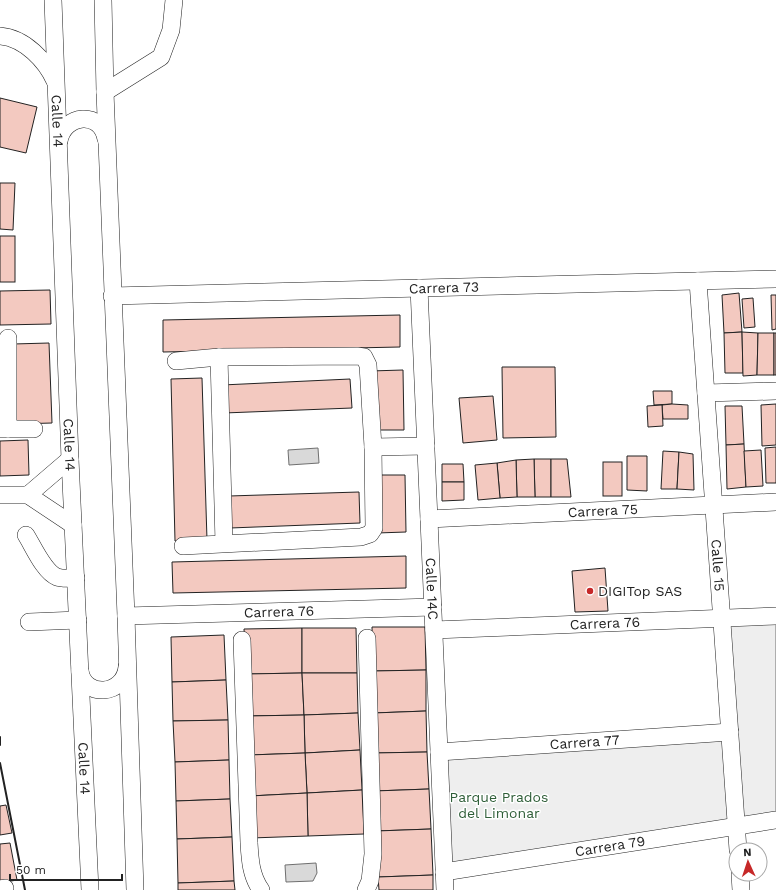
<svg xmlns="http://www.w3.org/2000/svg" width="776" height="890" viewBox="0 0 776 890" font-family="'Work Sans',sans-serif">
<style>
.green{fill:#eee;stroke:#6f6f6f}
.water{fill:#d9d9d9;stroke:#6f6f6f}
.building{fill:#f3c9c0;stroke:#222}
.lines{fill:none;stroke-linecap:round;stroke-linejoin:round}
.minor-casing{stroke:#222;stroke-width:18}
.minor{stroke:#fff;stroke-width:17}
.wall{stroke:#222;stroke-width:2}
.poi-dot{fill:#c62828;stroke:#fff;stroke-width:1.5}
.labels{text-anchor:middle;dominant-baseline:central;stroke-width:3;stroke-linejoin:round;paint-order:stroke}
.street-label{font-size:14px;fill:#222;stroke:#fff}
.poi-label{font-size:14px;fill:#222;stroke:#fff;text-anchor:start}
.park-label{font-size:14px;fill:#2f5e38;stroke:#fff}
</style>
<rect width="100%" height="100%" fill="#fff"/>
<!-- green -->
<polygon class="green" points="776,616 776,820 444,872 439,752 730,732 722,618"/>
<!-- water -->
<g class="water">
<polygon points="318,448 319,463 289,465 288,450"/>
<polygon points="316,863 317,873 313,881 286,882 285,865"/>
</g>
<!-- building -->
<g class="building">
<polygon points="0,98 37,107 26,153 0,147"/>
<polygon points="0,183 15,183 13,230 0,229"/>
<rect x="0" y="236" width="15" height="46"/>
<polygon points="50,290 51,324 0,325 0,291"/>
<polygon points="739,293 742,332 724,333 722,295"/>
<polygon points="771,295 776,295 776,329 772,330"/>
<polygon points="753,298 755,327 744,328 742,299"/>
<polygon points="400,315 400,347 163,352 163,320"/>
<polygon points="742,332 743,373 725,373 724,333"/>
<polygon points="742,332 758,333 757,375 743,376"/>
<polygon points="758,333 774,333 774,375 757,375"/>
<rect x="774" y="333" width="2" height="42"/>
<polygon points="49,343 52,423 16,424 13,344"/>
<polygon points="502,367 555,367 556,437 503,438"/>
<polygon points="403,370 404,430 373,430 370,371"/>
<polygon points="202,378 207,540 175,541 171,379"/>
<polygon points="350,379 352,408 224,413 222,385"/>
<polygon points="653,391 672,391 672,404 654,405"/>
<polygon points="493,396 497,440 463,443 459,398"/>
<polygon points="672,404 688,405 688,419 663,419 662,405"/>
<polygon points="776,404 776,445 762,446 761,405"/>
<polygon points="662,405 663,426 648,427 647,406"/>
<polygon points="725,406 742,406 744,444 726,445"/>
<polygon points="28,440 29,475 0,476 0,441"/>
<polygon points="744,444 746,487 727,489 726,445"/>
<polygon points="776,447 776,483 766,483 765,448"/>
<polygon points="761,450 763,486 746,487 744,451"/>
<polygon points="663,451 679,452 677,489 661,489"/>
<polygon points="679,452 693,454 694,490 677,489"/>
<polygon points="627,456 647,456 647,491 627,490"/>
<polygon points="534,459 551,459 551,497 535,497"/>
<polygon points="534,459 535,497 517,497 516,460"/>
<polygon points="551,459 567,459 571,497 551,497"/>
<polygon points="516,460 517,497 500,498 497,463"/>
<rect x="603" y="462" width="19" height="34"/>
<polygon points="497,463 500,498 478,500 475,465"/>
<polygon points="442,464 463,464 464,482 442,482"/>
<polygon points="376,475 405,475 406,532 377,533"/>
<polygon points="442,482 464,482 464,500 442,501"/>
<polygon points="359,492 360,523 230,528 229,496"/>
<polygon points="406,556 406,588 173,593 172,562"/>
<polygon points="605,568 608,611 575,612 572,571"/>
<polygon points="372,627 425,627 426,670 373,671"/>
<polygon points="302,628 302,673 246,674 244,629"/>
<polygon points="302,628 356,628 357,673 302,673"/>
<polygon points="224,635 226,680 172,682 171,637"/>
<polygon points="426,670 426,711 373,713 373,671"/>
<polygon points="302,673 304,715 247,716 246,674"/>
<polygon points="302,673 357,673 358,713 304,715"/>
<polygon points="226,680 228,720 173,721 172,682"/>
<polygon points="426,711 427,752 374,753 373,713"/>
<polygon points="358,713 360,750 305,753 304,715"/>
<polygon points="304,715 305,753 249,755 247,716"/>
<polygon points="228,720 229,760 175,762 173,721"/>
<polygon points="360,750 362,790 307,793 305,753"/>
<polygon points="427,752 429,789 374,791 374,753"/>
<polygon points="305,753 307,793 250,796 249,755"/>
<polygon points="229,760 230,799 176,801 175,762"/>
<polygon points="429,789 431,829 376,831 374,791"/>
<polygon points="362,790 364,834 308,836 307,793"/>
<polygon points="307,793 308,836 251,838 250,796"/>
<polygon points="230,799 232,837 177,839 176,801"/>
<polygon points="6,805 12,833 0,835 0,806"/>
<polygon points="431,829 433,875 378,877 376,831"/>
<polygon points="232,837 234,881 178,883 177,839"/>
<polygon points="10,843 17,880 0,883 0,844"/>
<polygon points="433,875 433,890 379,890 378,877"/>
<polygon points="234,881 235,890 178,890 178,883"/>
</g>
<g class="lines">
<defs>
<g id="minor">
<path id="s1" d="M53,0L70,459L90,890"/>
<polyline points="103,0 105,92 126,616 135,890"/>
<path d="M0,36C25,38 46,61 55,81"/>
<polyline points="105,92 161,57 171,30 174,0"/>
<path d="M59,141C64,114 101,110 106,139"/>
<path id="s2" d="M698,281L738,850"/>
<path id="s3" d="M419,288L445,890"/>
<path id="s4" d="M112,296L776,279"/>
<polyline points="8,338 8,429"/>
<polyline points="219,357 224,543"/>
<polyline points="176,361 219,357 357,356 364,357 368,365 373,447 374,528 370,534 361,537 183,546"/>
<polyline points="706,393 776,391"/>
<polyline points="0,429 34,429"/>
<polyline points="373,447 426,446"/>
<polyline points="0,495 28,495 73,525"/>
<polyline points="28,495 70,459"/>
<path id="s5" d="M429,519L776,502"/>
<path d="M26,535C33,546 44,572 57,577C62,579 70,578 76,578"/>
<path id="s6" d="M126,616L433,607"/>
<polyline points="29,622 78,620"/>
<path id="s7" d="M434,630L776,616"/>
<path d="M242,640L249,843C250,860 251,876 261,890"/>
<path d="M80,671C84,698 124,696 127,667"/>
<path id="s8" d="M439,752L730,732"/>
<path id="s9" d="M444,872L776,820"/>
<polyline points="740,874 741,890"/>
<polyline points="0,889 5,888"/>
<polyline points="366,890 370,881 373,854 367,638"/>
</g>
</defs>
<!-- minor casing -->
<use href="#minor" class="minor-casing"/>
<!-- minor -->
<use href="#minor" class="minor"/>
<!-- wall -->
<g class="wall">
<polyline points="0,737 0,745"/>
<polyline points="0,763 25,890"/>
</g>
</g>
<!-- markers -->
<circle class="poi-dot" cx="590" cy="591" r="4"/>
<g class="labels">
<!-- street labels -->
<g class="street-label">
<text stroke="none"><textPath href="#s1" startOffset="121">Calle 14</textPath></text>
<text stroke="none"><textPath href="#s4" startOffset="332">Carrera 73</textPath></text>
<text stroke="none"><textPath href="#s1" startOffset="445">Calle 14</textPath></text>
<text stroke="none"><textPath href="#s5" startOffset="174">Carrera 75</textPath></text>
<text stroke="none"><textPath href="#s2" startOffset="285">Calle 15</textPath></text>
<text stroke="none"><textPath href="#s3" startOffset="301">Calle 14C</textPath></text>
<text stroke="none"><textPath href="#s6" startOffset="153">Carrera 76</textPath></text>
<text stroke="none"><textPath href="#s7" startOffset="171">Carrera 76</textPath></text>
<text stroke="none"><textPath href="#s8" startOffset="146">Carrera 77</textPath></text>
<text stroke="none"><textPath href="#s1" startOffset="769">Calle 14</textPath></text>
<text stroke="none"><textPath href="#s9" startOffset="168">Carrera 79</textPath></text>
</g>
<!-- poi labels -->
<g class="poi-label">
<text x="598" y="591">DIGITop SAS</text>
</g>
<!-- park labels -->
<g class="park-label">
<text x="499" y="797">Parque Prados<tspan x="499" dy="16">del Limonar</tspan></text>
</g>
</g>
<!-- north arrow -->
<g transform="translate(748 862) rotate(357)"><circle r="19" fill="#ffffff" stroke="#a7a7a7"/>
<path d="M0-3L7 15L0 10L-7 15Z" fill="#c62828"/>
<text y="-6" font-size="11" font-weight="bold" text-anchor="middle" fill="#222222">N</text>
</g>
<!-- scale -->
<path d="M10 874v6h112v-6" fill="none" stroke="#222222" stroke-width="2"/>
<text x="16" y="874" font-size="12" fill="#222222" stroke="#ffffff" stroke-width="3" paint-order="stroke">50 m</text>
</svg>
